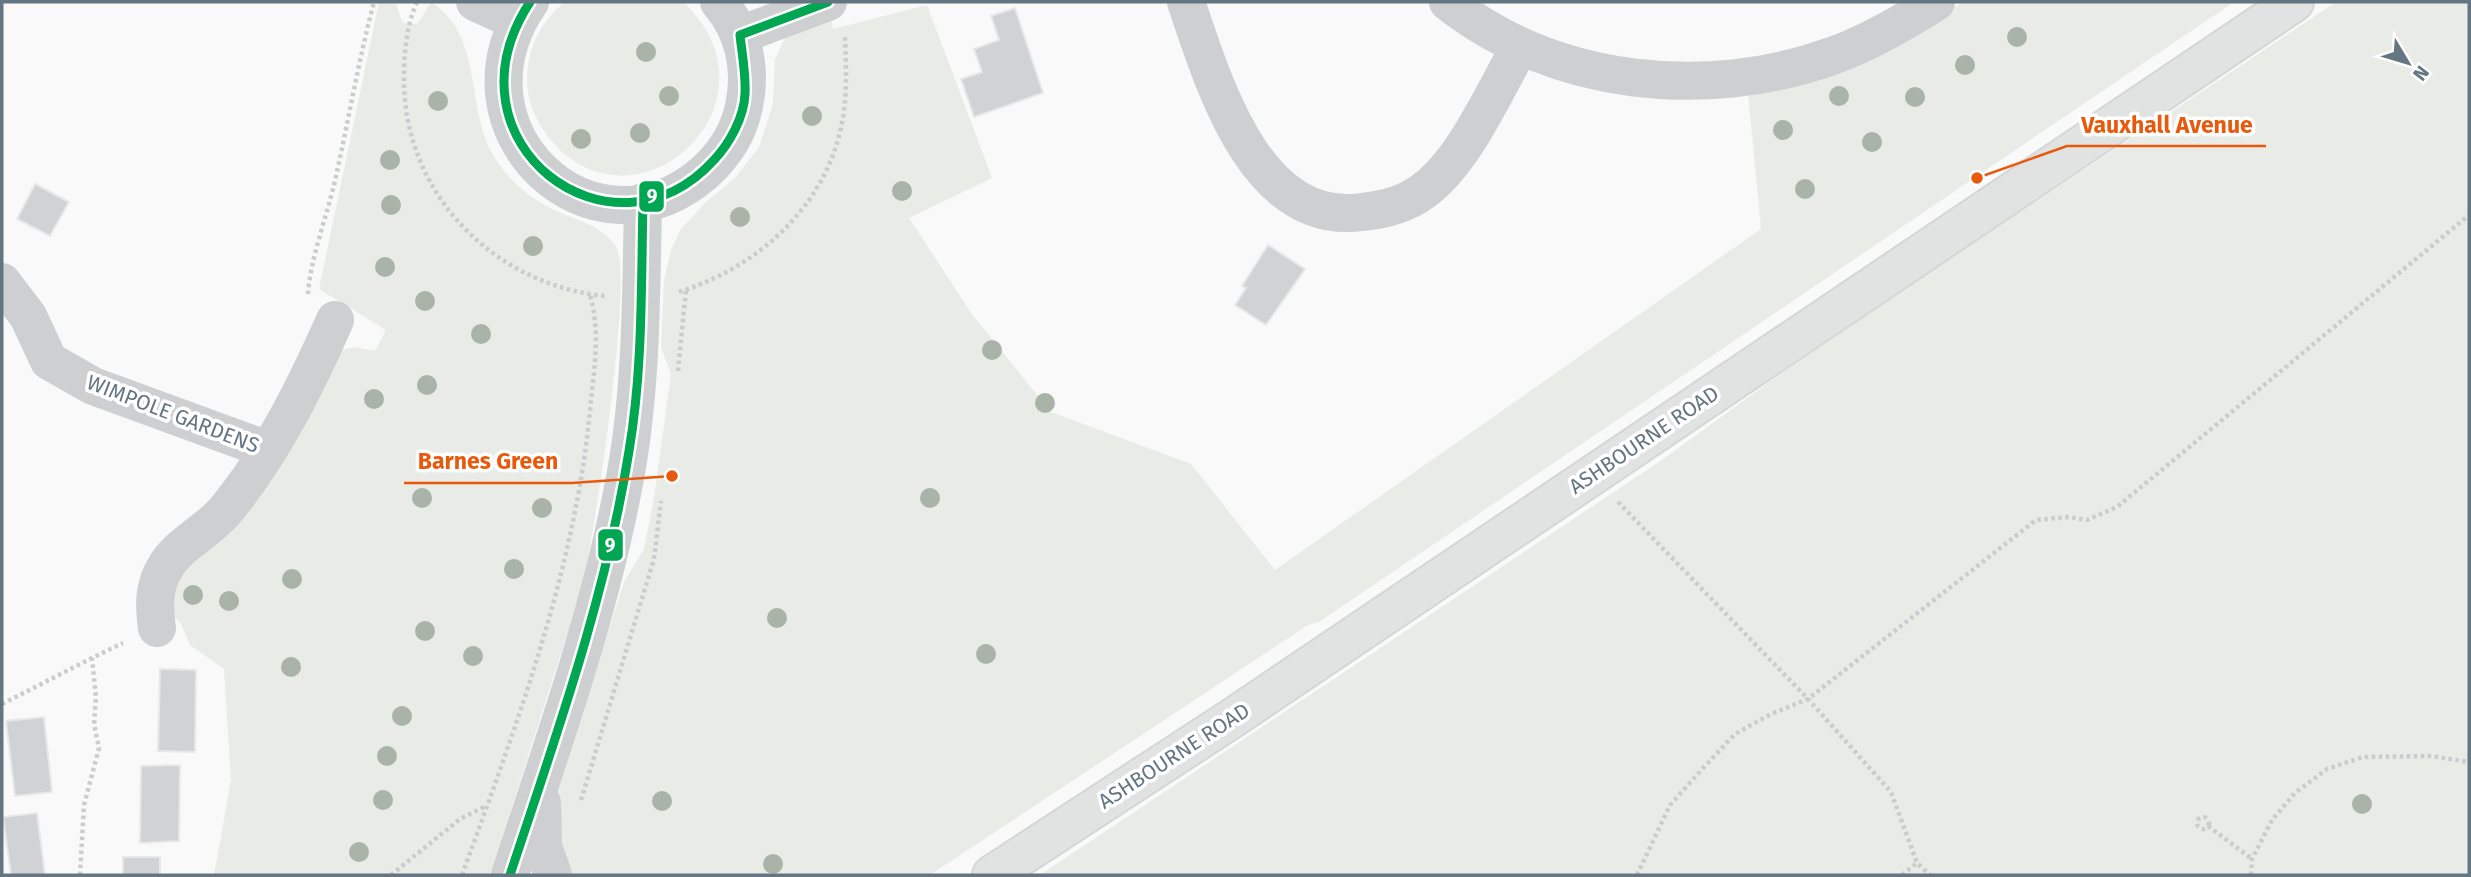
<svg xmlns="http://www.w3.org/2000/svg" width="2471" height="877" viewBox="0 0 2471 877" font-family="'Fira Sans',sans-serif">
<style>
.green{fill:#e8ebe6}
.building{fill:#d0d2d3;stroke:#e8e8e8;stroke-width:2}
.lines{fill:none;stroke-linecap:round;stroke-linejoin:round}
.highway-casing{stroke:#d5d6d6;stroke-width:42}
.path{stroke:#cbcccd;stroke-width:4.5;stroke-dasharray:3.5 3.5;stroke-linecap:butt}
.minor{stroke:#cecfd0;stroke-width:38}
.highway{stroke:#e1e2e2;stroke-width:38}
.bus-1-casing{stroke:#fff;stroke-width:14}
.bus-1{stroke:#00a651;stroke-width:9}
.tree{fill:#a9b3a7}
.labels{text-anchor:middle;dominant-baseline:central;stroke-width:7;stroke-linejoin:round;paint-order:stroke}
.street-label{font-size:21px;fill:#657683;stroke:#fff}
.leader{fill:none;stroke:#e8590c;stroke-width:2.5}
.callout-dot{fill:#e8590c;stroke:#fff;stroke-width:2.5}
.callout-label{font-size:23px;text-anchor:middle;font-weight:bold;fill:#e8590c;stroke:#fff;stroke-width:7;stroke-linejoin:round;paint-order:stroke}
.line-badge{stroke:#fff;stroke-width:2.5}
.badge-label{font-size:19px;text-anchor:middle;font-weight:bold;fill:#fff}
</style>
<rect width="100%" height="100%" fill="#f9f9f9"/>
<!-- green -->
<g class="green">
<path d="M379,2H395L403,23L417,24L431,2C485,37 464,108 495,158C510,182 533,201 559,212C579,222 603,225 616,247C634,276 594,537 583,582C575,615 563,647 553,678C532,744 511,810 490,875H214L231,780L224,669L190,645L181,624L168,610L175,578L338,351L354,347L375,351L386,330L319,289Z"/>
<path d="M565,2H683C785,97 649,231 561,151C544,135 532,115 528,92C523,57 538,23 565,2Z"/>
<polygon points="1963,2 2234,2 1319,622 1308,625 930,875 570,875 553,804 624,582 644,549 654,498 671,374 661,347 664,281 671,250 681,229 706,202 735,178 759,147 773,104 775,59 785,38 831,16 833,29 927,5 992,178 909,218 971,313 1051,412 1191,464 1275,570 1761,229 1748,92 1893,46"/>
<polygon points="2336,2 2469,2 2469,875 1040,875 1662,460 1819,346"/>
</g>
<!-- building -->
<g class="building">
<polygon points="1015,8 1043,93 974,117 961,79 982,72 974,49 999,40 991,16"/>
<polygon points="35,184 69,202 50,236 17,219"/>
<polygon points="1268,245 1305,269 1266,325 1235,305 1246,288 1242,286"/>
<polygon points="160,669 196,670 195,752 158,751"/>
<polygon points="44,717 52,792 15,796 6,721"/>
<polygon points="180,765 179,841 140,843 141,766"/>
<polygon points="37,813 45,875 11,875 3,817"/>
<rect x="123" y="857" width="37" height="18"/>
</g>
<g class="lines">
<defs>
<polyline id="highway" points="992,875 1231,719 2294,2"/>
</defs>
<!-- highway casing -->
<use href="#highway" class="highway-casing"/>
<!-- path -->
<g class="path">
<path d="M417,2C407,24 404,52 404,76C402,191 492,285 605,296"/>
<path d="M679,292C755,268 821,211 840,132C848,101 846,68 845,36"/>
<path d="M308,294C310,261 326,218 334,185C348,124 358,62 374,2"/>
<polyline points="678,371 686,290"/>
<polyline points="1618,502 1808,699 1891,792 1917,863 1930,875"/>
<polyline points="2,704 92,658"/>
<polyline points="581,800 654,559 661,501"/>
<circle cx="2203" cy="823" r="6"/>
<polyline points="2208,826 2252,859"/>
<polyline points="80,875 84,805 99,748 94,724 96,697 92,658 123,643"/>
<polyline points="391,875 460,819 486,806"/>
<path d="M462,875C518,721 577,565 591,400C595,364 600,330 590,295"/>
<polyline points="1637,875 1670,805 1705,766 1735,734 1771,714 1808,699 2036,520 2069,517 2087,520 2117,507 2469,215"/>
<polyline points="1902,875 1917,863"/>
<polyline points="2251,875 2252,859 2272,820 2295,793 2327,769 2363,757 2431,756 2469,762"/>
</g>
<!-- minor -->
<g class="minor">
<polyline points="475,2 516,21"/>
<path d="M530,2C442,130 593,269 704,173C724,155 739,132 744,106C752,69 744,31 719,2"/>
<path d="M1186,2C1213,80 1254,227 1362,212C1383,210 1404,205 1422,192C1464,163 1494,91 1520,47"/>
<path d="M1448,2C1555,86 1706,101 1832,56C1869,43 1903,23 1936,2"/>
<polyline points="740,35 828,2"/>
<polyline points="2,282 28,316 49,361 93,386 268,450"/>
<path d="M157,628C154,606 153,586 166,566C179,544 208,531 225,511C272,454 305,388 335,320"/>
<polyline points="542,803 543,846 553,875"/>
<path d="M510,875C552,746 599,617 624,483C642,391 641,295 643,202"/>
</g>
<!-- highway -->
<use href="#highway" class="highway"/>
<defs>
<g id="bus-1">
<path d="M530,2C438,143 612,272 714,160C730,143 744,117 745,94C746,74 742,54 740,35L828,2"/>
<path d="M510,875C556,736 606,596 629,451C643,369 641,285 643,202"/>
</g>
</defs>
<!-- bus-1 casing -->
<use href="#bus-1" class="bus-1-casing"/>
<!-- bus-1 -->
<use href="#bus-1" class="bus-1"/>
</g>
<!-- trees -->
<g class="tree">
<circle cx="2017" cy="37" r="10"/>
<circle cx="646" cy="52" r="10"/>
<circle cx="1965" cy="65" r="10"/>
<circle cx="669" cy="96" r="10"/>
<circle cx="1839" cy="96" r="10"/>
<circle cx="1915" cy="97" r="10"/>
<circle cx="438" cy="101" r="10"/>
<circle cx="812" cy="116" r="10"/>
<circle cx="1783" cy="130" r="10"/>
<circle cx="640" cy="133" r="10"/>
<circle cx="581" cy="139" r="10"/>
<circle cx="1872" cy="142" r="10"/>
<circle cx="390" cy="160" r="10"/>
<circle cx="1805" cy="189" r="10"/>
<circle cx="902" cy="191" r="10"/>
<circle cx="391" cy="205" r="10"/>
<circle cx="740" cy="217" r="10"/>
<circle cx="533" cy="246" r="10"/>
<circle cx="385" cy="267" r="10"/>
<circle cx="425" cy="301" r="10"/>
<circle cx="481" cy="334" r="10"/>
<circle cx="992" cy="350" r="10"/>
<circle cx="427" cy="385" r="10"/>
<circle cx="374" cy="399" r="10"/>
<circle cx="1045" cy="403" r="10"/>
<circle cx="422" cy="498" r="10"/>
<circle cx="930" cy="498" r="10"/>
<circle cx="542" cy="508" r="10"/>
<circle cx="514" cy="569" r="10"/>
<circle cx="292" cy="579" r="10"/>
<circle cx="193" cy="595" r="10"/>
<circle cx="229" cy="601" r="10"/>
<circle cx="777" cy="618" r="10"/>
<circle cx="425" cy="631" r="10"/>
<circle cx="986" cy="654" r="10"/>
<circle cx="473" cy="656" r="10"/>
<circle cx="291" cy="667" r="10"/>
<circle cx="402" cy="716" r="10"/>
<circle cx="387" cy="756" r="10"/>
<circle cx="383" cy="800" r="10"/>
<circle cx="662" cy="801" r="10"/>
<circle cx="2362" cy="804" r="10"/>
<circle cx="359" cy="852" r="10"/>
<circle cx="773" cy="864" r="10"/>
</g>
<g class="labels">
<!-- street labels -->
<g class="street-label">
<text transform="translate(173 414) rotate(21)">WIMPOLE GARDENS</text>
<text transform="translate(1644 440) rotate(-34)">ASHBOURNE ROAD</text>
<text transform="translate(1174 756) rotate(-33)">ASHBOURNE ROAD</text>
</g>
</g>
<!-- callouts -->
<path class="leader" d="M1977 178L2067 146H2266M672 476L572 483H404"/>
<g class="callout-dot">
<circle cx="1977" cy="178" r="7"/>
<circle cx="672" cy="476" r="7"/>
</g>
<g class="callout-label">
<text x="2167" y="133">Vauxhall Avenue</text>
<text x="488" y="469">Barnes Green</text>
</g>
<g class="line-badge">
<rect x="638" y="180" width="27" height="33" rx="7" fill="#00a651"/>
<rect x="597" y="528" width="27" height="34" rx="7" fill="#00a651"/>
</g>
<g class="badge-label">
<text x="652" y="203">9</text>
<text x="610" y="552">9</text>
</g>
<!-- border -->
<rect width="2471" height="877" fill="none" stroke="#657683" stroke-width="7"/>
<!-- north arrow -->
<g transform="translate(2408 63) rotate(128)" stroke="#ffffff" stroke-width="5" paint-order="stroke">
<path d="M0-5L12 26L0 18L-12 26Z" fill="#657683"/>
<text y="-10" font-size="19" font-weight="bold" text-anchor="middle" fill="#657683">N</text>
</g>
</svg>
